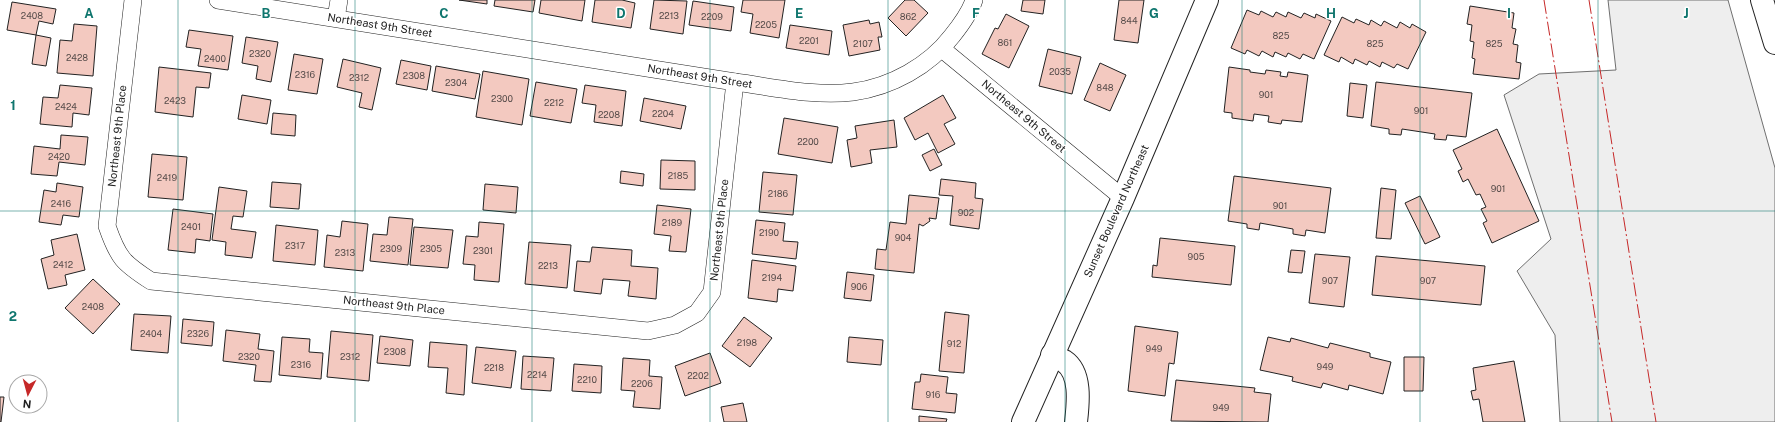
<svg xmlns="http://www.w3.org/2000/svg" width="1775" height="422" viewBox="0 0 1775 422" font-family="'Public Sans',sans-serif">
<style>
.green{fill:#eee;stroke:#6f6f6f}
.building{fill:#f3c9c0;stroke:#222}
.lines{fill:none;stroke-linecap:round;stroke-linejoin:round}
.street-casing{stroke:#222;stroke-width:18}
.secondary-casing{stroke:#222;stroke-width:24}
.highway-casing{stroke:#222;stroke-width:24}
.street{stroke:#fff;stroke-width:17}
.secondary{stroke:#fff;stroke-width:22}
.highway{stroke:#fff;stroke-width:22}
.power{stroke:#c62828;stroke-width:1;stroke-dasharray:14 3 2 3;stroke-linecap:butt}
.grid{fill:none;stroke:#0f766e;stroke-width:1;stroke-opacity:0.55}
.labels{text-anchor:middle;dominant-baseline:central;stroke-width:3;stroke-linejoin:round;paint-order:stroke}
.number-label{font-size:9px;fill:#564c4a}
.street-label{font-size:11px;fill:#222;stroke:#fff}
.grid-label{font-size:13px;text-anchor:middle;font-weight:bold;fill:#0f766e;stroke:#fff;stroke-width:3;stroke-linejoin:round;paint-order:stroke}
</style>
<rect width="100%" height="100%" fill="#fff"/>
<!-- green -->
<polygon class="green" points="1608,0 1728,0 1775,168 1775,422 1560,422 1555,335 1517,271 1551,239 1504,95 1539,74 1616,70"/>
<!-- building -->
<g class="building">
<polygon points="459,0 487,0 487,4"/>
<polygon points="495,0 535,0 533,12 494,6"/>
<polygon points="541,0 585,0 582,21 539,13"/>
<polygon points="595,0 622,0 635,3 631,28 592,22"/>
<polygon points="654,0 687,1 683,34 650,29"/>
<polygon points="743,0 785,0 779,38 750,33 753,14 741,12"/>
<polygon points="905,0 914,0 928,13 906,36 888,18"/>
<polygon points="1023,0 1045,0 1043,14 1021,11"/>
<polygon points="1119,0 1144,0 1138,43 1114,40"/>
<polygon points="693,1 734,7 731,31 689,25"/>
<polygon points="12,2 56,9 53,24 39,21 36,35 7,30"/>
<polygon points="1470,6 1514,13 1512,28 1516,29 1513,44 1518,45 1516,62 1521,63 1519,79 1473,74 1475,59 1472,58 1474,42 1470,41 1472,25 1467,24"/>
<polygon points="1247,10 1259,15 1261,11 1273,17 1276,12 1286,17 1288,12 1301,18 1304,13 1315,18 1316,14 1331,21 1314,59 1303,54 1300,59 1288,53 1286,57 1275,52 1273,57 1262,51 1259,56 1247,50 1245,54 1231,48"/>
<polygon points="1006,14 1029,26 1009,68 982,54 995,28 998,29"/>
<polygon points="1342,17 1354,23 1356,19 1369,25 1371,20 1381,26 1384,21 1397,28 1400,22 1410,28 1412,24 1426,32 1408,69 1397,64 1394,68 1382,62 1380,67 1369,61 1367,65 1355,59 1353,64 1341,57 1339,62 1324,55"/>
<polygon points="869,20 870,24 879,22 882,37 878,37 880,50 849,56 843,25"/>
<polygon points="74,24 97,26 93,76 57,73 60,40 72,41"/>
<polygon points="790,25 832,31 829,55 786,48"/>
<polygon points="189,30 233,36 228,70 198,66 201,49 186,47"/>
<polygon points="36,35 51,38 46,66 32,64"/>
<polygon points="246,37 278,42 271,82 256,79 258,66 242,63"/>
<polygon points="1048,49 1081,57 1072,94 1039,86"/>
<polygon points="294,54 323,59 317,94 288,90"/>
<polygon points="343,59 381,68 372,110 359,107 362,93 337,87"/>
<polygon points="401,60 431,66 427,90 396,84"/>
<polygon points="1100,63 1126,75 1110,111 1084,100"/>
<polygon points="436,66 480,74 475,99 432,91"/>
<polygon points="159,67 211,73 209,88 196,87 193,117 155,112"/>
<polygon points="1229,67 1250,70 1250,72 1265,74 1266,70 1281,72 1280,76 1287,77 1288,72 1308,75 1302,122 1282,120 1281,124 1268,122 1269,116 1254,114 1253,121 1232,118 1232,113 1224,112"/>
<polygon points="483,71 529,79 522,125 476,117"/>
<polygon points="536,82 577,89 571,123 530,116"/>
<polygon points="1376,82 1472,93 1466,137 1447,135 1446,140 1434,139 1435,134 1402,129 1401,135 1389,134 1389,129 1371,126"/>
<polygon points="1350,83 1367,85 1363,118 1347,116"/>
<polygon points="60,85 92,88 89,115 73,113 72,127 40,124 43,97 58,98"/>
<polygon points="585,85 626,91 622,126 594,122 596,105 582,103"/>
<polygon points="242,95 271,100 267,124 238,119"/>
<polygon points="943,95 956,118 944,124 955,144 938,153 928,133 915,140 904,118"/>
<polygon points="644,98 686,106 681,129 640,121"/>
<polygon points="273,113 296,115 295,136 271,134"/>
<polygon points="784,118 838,127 832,163 778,154"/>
<polygon points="894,120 897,147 870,150 872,163 851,167 847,140 857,138 855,126"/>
<polygon points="1497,129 1539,221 1492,243 1483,223 1487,221 1481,209 1486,207 1480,194 1476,195 1468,179 1463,182 1458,171 1462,169 1453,150"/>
<polygon points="61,135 88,137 85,165 59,162 57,176 31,174 34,146 60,149"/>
<polygon points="934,149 942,165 930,171 922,155"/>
<polygon points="152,154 187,157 183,200 148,197"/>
<polygon points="661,160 695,161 695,190 660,189"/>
<polygon points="621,171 644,174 643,186 620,183"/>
<polygon points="763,172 797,175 793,215 759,212"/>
<polygon points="1234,176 1331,188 1325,233 1306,230 1305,236 1293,234 1293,229 1260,223 1259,230 1247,228 1247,224 1228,221"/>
<polygon points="941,179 976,183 975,198 983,199 979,229 950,225 953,196 939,195"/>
<polygon points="272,182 301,184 299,209 270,207"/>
<polygon points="57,183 83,187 79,217 63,215 61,225 39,222 44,190 56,192"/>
<polygon points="485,184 518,187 516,213 483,210"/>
<polygon points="219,187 247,191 243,217 233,216 231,229 256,232 252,258 225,255 226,242 212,240"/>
<polygon points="1381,188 1396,190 1391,239 1376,238"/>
<polygon points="909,195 939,198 936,219 929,218 930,221 923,226 919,224 914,273 875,269 877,249 886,250 890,222 906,224"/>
<polygon points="1420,196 1440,237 1425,244 1405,203"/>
<polygon points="657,205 691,209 686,252 669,251 671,236 654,234"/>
<polygon points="173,209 213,214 210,241 196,239 195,253 168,250"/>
<polygon points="389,217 413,219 408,265 370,261 373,234 387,235"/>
<polygon points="756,220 785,223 783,241 798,242 796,259 752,254"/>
<polygon points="342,221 368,224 363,271 324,267 327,235 340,237"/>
<polygon points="479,222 504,224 499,282 474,280 475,265 463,264 466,236 478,237"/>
<polygon points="276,225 318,230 315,265 273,261"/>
<polygon points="414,227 453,230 448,268 410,265"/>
<polygon points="77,234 85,270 65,275 67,285 48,289 41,259 54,255 51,240"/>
<polygon points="1160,238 1235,246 1231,285 1152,277 1153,265 1157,266"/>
<polygon points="529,242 571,245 567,288 525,284"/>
<polygon points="592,247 632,250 631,266 658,268 656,299 628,296 630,281 603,279 601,294 574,291 577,261 590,262"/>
<polygon points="1291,250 1305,251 1302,273 1288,272"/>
<polygon points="1315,254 1350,257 1344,307 1309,303"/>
<polygon points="1376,256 1485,266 1481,305 1372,295"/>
<polygon points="752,260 796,266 793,291 778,289 777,302 748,298"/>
<polygon points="847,272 874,275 871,301 844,298"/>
<polygon points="93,279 120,304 93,334 65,308"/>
<polygon points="945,312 969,315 964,373 939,371"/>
<polygon points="134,314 171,316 168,353 131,350"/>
<polygon points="744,317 772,338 750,367 722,346"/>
<polygon points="183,319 214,322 212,346 181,343"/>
<polygon points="1135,326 1178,332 1174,364 1169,363 1165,396 1128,391"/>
<polygon points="226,330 260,334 258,349 274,351 271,382 254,381 256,365 223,361"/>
<polygon points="331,331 373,335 369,381 327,377"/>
<polygon points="380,336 413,340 410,366 377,363"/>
<polygon points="282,337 310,339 309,352 323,353 321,379 279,375"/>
<polygon points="849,337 883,340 881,365 847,362"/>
<polygon points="1268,337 1290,342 1291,338 1328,348 1330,343 1370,353 1370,357 1391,362 1383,394 1349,385 1348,390 1323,383 1321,388 1292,381 1293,377 1260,370"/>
<polygon points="430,342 467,345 464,395 446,393 448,368 428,367"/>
<polygon points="476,347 516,351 511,388 472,383"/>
<polygon points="710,353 721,383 685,396 675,366"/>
<polygon points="523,356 554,358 551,391 521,389"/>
<polygon points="1404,357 1424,357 1423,391 1404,391"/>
<polygon points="623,358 650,360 649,376 662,377 660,409 633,407 635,391 621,390"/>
<polygon points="1514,361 1525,422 1483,422 1479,399 1473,400 1471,391 1476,390 1473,368"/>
<polygon points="574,364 602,366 601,393 572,391"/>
<polygon points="921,374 948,377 946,393 957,394 955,413 912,409 915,382 920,382"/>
<polygon points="1176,380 1255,388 1254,392 1271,394 1268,422 1171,421"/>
<polygon points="0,397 4,397 1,422 0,422"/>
<polygon points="743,403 747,422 724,422 721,407"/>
<polygon points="919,416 947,419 946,422 919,422"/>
</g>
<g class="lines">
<defs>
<g id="street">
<path d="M133,0L107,226C118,258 123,263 151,281L648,331L675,325L697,313L712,292L735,82"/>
<path d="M218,0L735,82C773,87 815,97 853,92C891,87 929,66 952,36C960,26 970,13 974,0"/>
<polyline points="336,18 339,0"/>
<polyline points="942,49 1123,198"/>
</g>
<g id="secondary">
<path d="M1052,355C1056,357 1060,359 1064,361C1082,373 1078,404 1076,422"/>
<polyline points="1023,422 1123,198 1207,0"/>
</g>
<polyline id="highway" points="1762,0 1775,43"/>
</defs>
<!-- street casing -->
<use href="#street" class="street-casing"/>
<!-- secondary casing -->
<use href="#secondary" class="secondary-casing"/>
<!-- highway casing -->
<use href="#highway" class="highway-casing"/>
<!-- street -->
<use href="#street" class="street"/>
<!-- secondary -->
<use href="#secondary" class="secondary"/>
<!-- highway -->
<use href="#highway" class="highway"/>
<!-- power -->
<g class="power">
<polyline points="1544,0 1612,422"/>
<polyline points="1589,0 1656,422"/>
</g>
</g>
<!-- grid -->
<path class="grid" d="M178,0V422M355,0V422M532,0V422M710,0V422M888,0V422M1065,0V422M1242,0V422M1420,0V422M1598,0V422M0,211H1775"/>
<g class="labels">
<!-- number labels -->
<g class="number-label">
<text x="32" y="15">2408</text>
<text x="669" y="15">2213</text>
<text x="712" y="16">2209</text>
<text x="908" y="16">862</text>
<text x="1129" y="20">844</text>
<text x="766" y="24">2205</text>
<text x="1281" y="35">825</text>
<text x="809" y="40">2201</text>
<text x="1005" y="42">861</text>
<text x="863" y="43">2107</text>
<text x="1375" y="43">825</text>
<text x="1494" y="43">825</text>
<text x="260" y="53">2320</text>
<text x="77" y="57">2428</text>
<text x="215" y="58">2400</text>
<text x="1060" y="71">2035</text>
<text x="305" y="74">2316</text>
<text x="414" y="75">2308</text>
<text x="359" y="77">2312</text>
<text x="456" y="82">2304</text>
<text x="1105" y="87">848</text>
<text x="1266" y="94">901</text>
<text x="502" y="98">2300</text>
<text x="175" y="100">2423</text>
<text x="554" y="102">2212</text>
<text x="66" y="106">2424</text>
<text x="1421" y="110">901</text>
<text x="663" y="113">2204</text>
<text x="609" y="114">2208</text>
<text x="808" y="141">2200</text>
<text x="59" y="156">2420</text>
<text x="678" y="175">2185</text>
<text x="167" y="177">2419</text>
<text x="1498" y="188">901</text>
<text x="778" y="193">2186</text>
<text x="61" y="203">2416</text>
<text x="1280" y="205">901</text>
<text x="966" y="212">902</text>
<text x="672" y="222">2189</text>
<text x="191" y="226">2401</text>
<text x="769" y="232">2190</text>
<text x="903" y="237">904</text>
<text x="295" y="245">2317</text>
<text x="391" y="248">2309</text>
<text x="431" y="248">2305</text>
<text x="483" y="250">2301</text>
<text x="345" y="252">2313</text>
<text x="1196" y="256">905</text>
<text x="63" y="264">2412</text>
<text x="548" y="265">2213</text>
<text x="772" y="277">2194</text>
<text x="1330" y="280">907</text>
<text x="1428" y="280">907</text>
<text x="859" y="286">906</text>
<text x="93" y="306">2408</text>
<text x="151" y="333">2404</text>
<text x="198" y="333">2326</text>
<text x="747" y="342">2198</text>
<text x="954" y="343">912</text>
<text x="1154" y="348">949</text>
<text x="395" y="351">2308</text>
<text x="249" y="356">2320</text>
<text x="350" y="356">2312</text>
<text x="301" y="364">2316</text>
<text x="1325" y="366">949</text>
<text x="494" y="367">2218</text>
<text x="537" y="374">2214</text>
<text x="698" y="375">2202</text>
<text x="587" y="379">2210</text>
<text x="642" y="383">2206</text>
<text x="933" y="394">916</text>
<text x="1221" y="407">949</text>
</g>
<!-- street labels -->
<g class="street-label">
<text transform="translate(380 25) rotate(9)">Northeast 9th Street</text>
<text transform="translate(700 76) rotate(9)">Northeast 9th Street</text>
<text transform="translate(1024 116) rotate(40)">Northeast 9th Street</text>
<text transform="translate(117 136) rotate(-84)">Northeast 9th Place</text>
<text transform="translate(1116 211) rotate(-66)">Sunset Boulevard Northeast</text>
<text transform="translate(719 230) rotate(-84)">Northeast 9th Place</text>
<text transform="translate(394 305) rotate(6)">Northeast 9th Place</text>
</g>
</g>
<g class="grid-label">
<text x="89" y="18">A</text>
<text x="266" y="18">B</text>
<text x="444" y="18">C</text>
<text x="621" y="18">D</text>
<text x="799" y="18">E</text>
<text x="976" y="18">F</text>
<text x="1154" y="18">G</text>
<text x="1331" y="18">H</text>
<text x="1509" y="18">I</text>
<text x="1686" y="18">J</text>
<text x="13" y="110">1</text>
<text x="13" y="321">2</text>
</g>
<!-- north arrow -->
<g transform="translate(28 394) rotate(186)"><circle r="19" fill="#ffffff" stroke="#a7a7a7"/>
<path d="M0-3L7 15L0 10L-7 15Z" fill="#c62828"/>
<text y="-6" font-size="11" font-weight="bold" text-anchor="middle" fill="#222222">N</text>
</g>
</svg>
